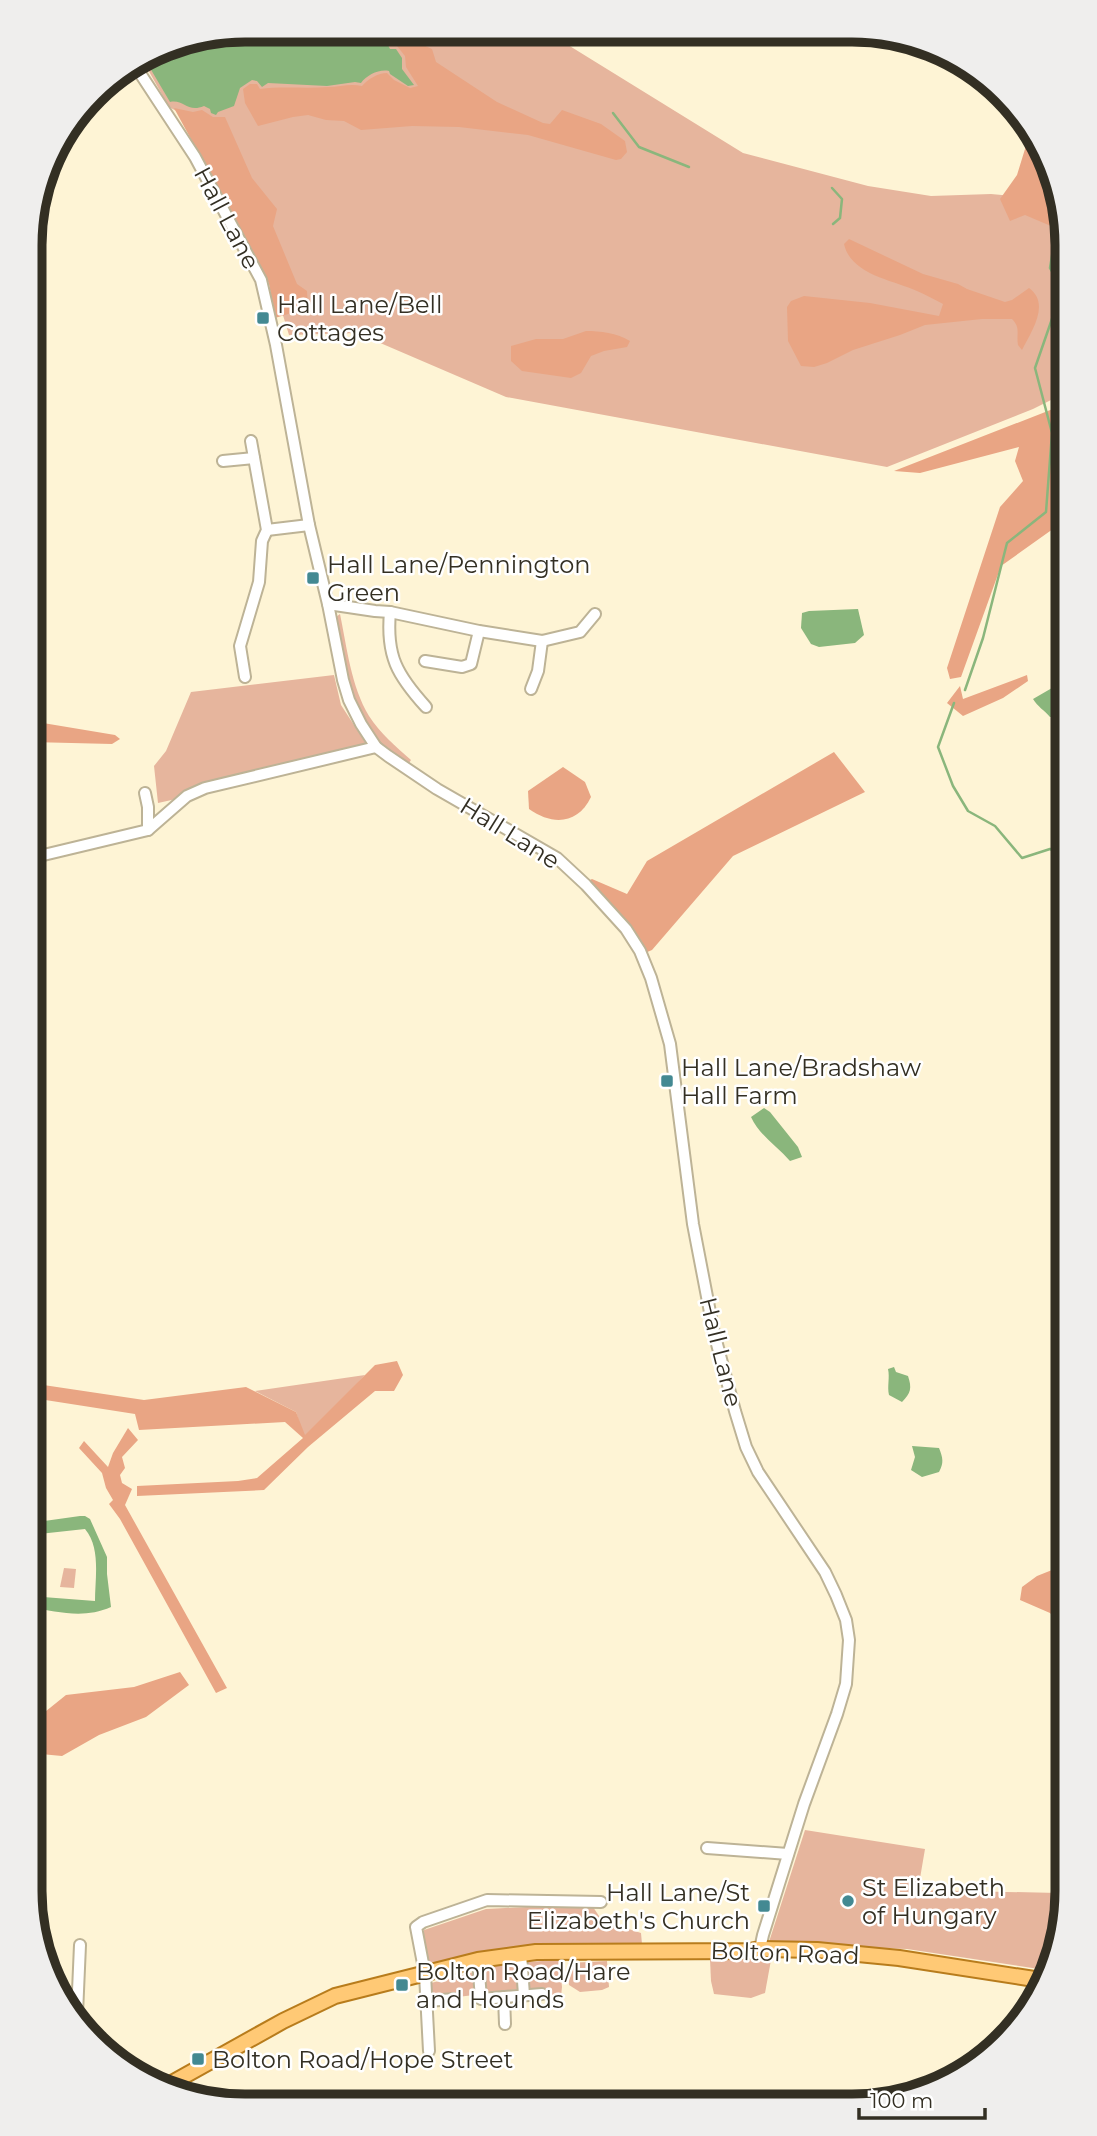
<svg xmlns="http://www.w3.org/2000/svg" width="1097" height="2136" viewBox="0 0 1097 2136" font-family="Montserrat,sans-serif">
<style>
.green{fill:#e6b59d}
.forest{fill:#e9a584}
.water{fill:#8ab67c}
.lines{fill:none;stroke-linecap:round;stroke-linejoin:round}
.stream{stroke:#8ab67c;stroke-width:2.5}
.minor-casing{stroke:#bdb396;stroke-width:14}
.major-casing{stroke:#b87c1c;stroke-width:18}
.minor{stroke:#fff;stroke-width:10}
.major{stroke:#ffc975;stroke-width:14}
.poi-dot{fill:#438992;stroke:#fff;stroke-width:2.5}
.labels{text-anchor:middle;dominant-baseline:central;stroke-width:5;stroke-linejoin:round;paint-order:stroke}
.street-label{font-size:24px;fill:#332f23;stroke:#fff}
.poi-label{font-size:24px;fill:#332f23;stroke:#fff;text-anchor:start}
.rim{fill:none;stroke:#332f23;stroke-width:9}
</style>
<rect width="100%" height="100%" fill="#fef4d5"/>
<!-- green -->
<g class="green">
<polygon points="245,30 547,32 743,153 868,186 931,196 991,194 1055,200 1060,203 1067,245 1067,389 1059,396 1033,409 887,467 506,397 357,333 289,335 275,289 195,121 169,107 142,59 163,46"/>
<path d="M340,614C347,648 351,686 369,716C380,733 396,747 411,760L407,766C395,756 381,745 371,732C347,700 343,656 336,617Z"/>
<polygon points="334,675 341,705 367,745 203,785 176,799 158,803 154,766 166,751 191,692"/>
<polygon points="365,1375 305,1441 296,1412 255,1391"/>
<polygon points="64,1568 76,1569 74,1588 60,1587"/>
<polygon points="805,1830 925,1849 918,1890 1058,1893 1067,1898 1067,1906 1052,1971 907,1949 768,1945"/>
<path d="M547,1906L593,1907L601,1919C615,1923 627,1929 641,1933L642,1944L573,1945L536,1948L431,1968L421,1938L424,1930L486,1909Z"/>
<polygon points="710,1959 771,1960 765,1993 751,1998 714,1994 711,1981"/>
<polygon points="559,1960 562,1987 560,2006 547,2006 545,1990 527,1989 526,1962"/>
<polygon points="607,1961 609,1987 602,1990 580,1992 569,1985 568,1963"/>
<polygon points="518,1964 520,1989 483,1993 480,1967"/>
<polygon points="474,1972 474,1995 433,2000 431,1983"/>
</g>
<!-- forest -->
<g class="forest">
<path d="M398,33L414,37L421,44L432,49L436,62L497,102L543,123L550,124L562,110L601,124L625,141L627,152L621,159L616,160L528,135L459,127L412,126L361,130L344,121L326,120L308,115L293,117L258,126L245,103L243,89L250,84H257L260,89C282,86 305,89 328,87C340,87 350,83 362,86C368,79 378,73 387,73L394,80L410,88L418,86L406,67L405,56L397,46L394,36Z"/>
<polygon points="174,108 193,112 202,110 213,117 225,117 252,178 277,209 273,226 297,284 307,291 308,308 275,318 269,284 260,266"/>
<polygon points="1029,136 1056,176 1065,232 1025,215 1010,221 1000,199 1017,175"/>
<path d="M849,239L923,274L958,284L967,289L1005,302L1012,300L1029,288C1051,304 1031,332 1022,350L1018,345C1016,334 1021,328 1012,319H982L925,325L900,335L853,350L827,363L814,367L801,366L788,341L787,307L791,301L804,296L870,303L939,316L943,304C934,299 926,295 917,291C893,280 851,275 844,244Z"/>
<path d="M586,331C600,331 617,333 630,341L627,347L604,351L591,356L581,373L571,378L522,371L511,361V346L536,339H563Z"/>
<polygon points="1058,407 1062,428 1067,437 1067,519 1001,566 961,677 950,679 947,668 1000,507 1023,481 1015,461 1019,447 920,473 894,471"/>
<polygon points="1027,675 1028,681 1003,698 963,716 947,703 960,686 963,699"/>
<polygon points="31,721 115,735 120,739 112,744 31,742"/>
<polygon points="834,752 865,792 733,856 652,950 645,953 623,916 588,881 592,879 627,894 647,861"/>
<path d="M563,767L585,782L591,797C578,824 553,826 529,809L528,791Z"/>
<polygon points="397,1361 403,1375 394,1391 375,1391 308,1447 264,1490 137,1496 137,1486 238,1481 257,1478 303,1438 285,1422 139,1430 135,1414 39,1399 30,1383 144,1400 246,1387 296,1412 305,1435 375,1365"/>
<polygon points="128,1428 138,1440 122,1457 125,1468 120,1475 122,1483 132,1489 125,1505 227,1688 216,1693 120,1519 109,1504 113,1500 106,1488 102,1473 79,1448 84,1441 108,1467 113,1453"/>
<polygon points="1067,1564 1067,1627 1056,1620 1050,1613 1020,1600 1022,1587 1037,1576"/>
<polygon points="180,1672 189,1685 146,1717 99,1735 62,1756 30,1753 30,1724 66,1695 134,1687"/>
</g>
<!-- water -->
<g class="water">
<path d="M245,30L365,31L374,36L388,39L386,41L390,49H396L402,58V69L414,85L408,86L390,74L389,71C379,69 367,75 361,83L355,82L327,86L268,83L262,87L257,81L252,80L240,88L234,106L218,112L216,115L211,113L210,109L204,106C187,113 184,99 170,102L150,68L148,55L163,46Z"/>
<polygon points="858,609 864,635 855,643 819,647 811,644 801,628 802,613 809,611"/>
<path d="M1052,688L1065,693L1057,717H1050C1044,710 1038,707 1033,699Z"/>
<path d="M764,1108L770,1112L798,1147L802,1157L790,1161C777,1146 759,1135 751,1117Z"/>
<path d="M894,1367L896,1372L908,1376C912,1388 911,1393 902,1402L889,1395C887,1386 890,1378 888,1369Z"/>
<path d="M912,1446L939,1448C943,1458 944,1463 939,1472L922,1477L911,1470L915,1457Z"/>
<path d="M80,1516H85L90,1519L107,1557V1574L111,1607C84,1619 58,1612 30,1607V1596L95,1601C95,1578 101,1548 85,1529L30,1535V1523Z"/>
</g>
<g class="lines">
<!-- stream -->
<g class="stream">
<polyline points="613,113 639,147 689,167"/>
<polyline points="832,188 842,199 840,218 833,224"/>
<polyline points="965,690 983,638 1007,543 1046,512 1052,433 1035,368 1053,316 1059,304 1058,281 1050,268 1056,231 1040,173 1039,151"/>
<polyline points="954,703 938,747 953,786 968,811 995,826 1022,858 1050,849 1067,856"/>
</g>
<defs>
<g id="minor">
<polyline points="134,64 195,157 261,280 276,345 309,525 328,604 343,680 349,700 361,724 376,747 388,756 437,789 557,858 586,885 626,929 640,951 651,978 670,1044 693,1224 714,1333 735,1411 746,1447 758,1472 825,1572 836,1595 846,1620 849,1640 846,1684 837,1714 804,1804 763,1935 760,1949"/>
<polyline points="223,461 254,458"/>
<polyline points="267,530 309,525"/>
<polyline points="328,604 375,611 390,612 479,631 542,641 580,632 595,614"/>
<path d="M390,612C386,656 397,675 426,707"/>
<polyline points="425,661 462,667 471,664 479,631"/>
<polyline points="245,677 240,646 259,582 262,541 267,530 251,441"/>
<polyline points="531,689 538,671 542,641"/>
<polyline points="145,793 148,807 148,830"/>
<polyline points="31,858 148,830 187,796 205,788 376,747"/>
<polyline points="707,1848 788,1854"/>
<polyline points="521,1954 524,1995"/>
<polyline points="478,1960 481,1999 542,1994"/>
<polyline points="504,1997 505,2024"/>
<polyline points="427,2001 455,1999"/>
<polyline points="77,2014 80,1945"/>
<polyline points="429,2051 425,1974 416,1927 423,1922 487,1900 601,1902"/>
</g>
<polyline id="major" points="161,2089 283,2021 335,1996 478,1960 536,1952 749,1951 760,1949 817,1950 899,1958 1047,1981"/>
</defs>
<!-- minor casing -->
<use href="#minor" class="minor-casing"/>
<!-- major casing -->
<use href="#major" class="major-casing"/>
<!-- minor -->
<use href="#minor" class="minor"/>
<!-- major -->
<use href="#major" class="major"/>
</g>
<!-- markers -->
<g class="poi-dot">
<rect x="256" y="311" width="14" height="14" rx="3.5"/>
<rect x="306" y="571" width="14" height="14" rx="3.5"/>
<rect x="660" y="1074" width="14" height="14" rx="3.5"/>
<circle cx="848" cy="1901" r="7"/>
<rect x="757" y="1899" width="14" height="14" rx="3.5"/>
<rect x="395" y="1978" width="14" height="14" rx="3.5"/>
<rect x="191" y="2052" width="14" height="14" rx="3.5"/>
</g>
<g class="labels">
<!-- street labels -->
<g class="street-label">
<text transform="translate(227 218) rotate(62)">Hall Lane</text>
<text transform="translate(510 833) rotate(32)">Hall Lane</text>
<text transform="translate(721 1352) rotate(76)">Hall Lane</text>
<text transform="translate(785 1953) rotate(2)">Bolton Road</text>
</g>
<!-- poi labels -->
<g class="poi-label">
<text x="277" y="304">Hall Lane/Bell<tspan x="277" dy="28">Cottages</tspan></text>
<text x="327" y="564">Hall Lane/Pennington<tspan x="327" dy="28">Green</tspan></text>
<text x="681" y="1067">Hall Lane/Bradshaw<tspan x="681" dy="28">Hall Farm</tspan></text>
<text x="862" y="1887">St Elizabeth<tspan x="862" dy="28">of Hungary</tspan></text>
<text x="750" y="1892" text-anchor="end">Hall Lane/St<tspan x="750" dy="28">Elizabeth's Church</tspan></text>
<text x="416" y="1971">Bolton Road/Hare<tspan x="416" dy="28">and Hounds</tspan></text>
<text x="212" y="2059">Bolton Road/Hope Street</text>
</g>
</g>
<!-- crop -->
<path d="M0 0H1097V2136H0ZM245 42H852A203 203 0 0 1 1055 245V1891A203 203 0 0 1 852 2094H245A203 203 0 0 1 42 1891V245A203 203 0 0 1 245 42Z" fill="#efeeed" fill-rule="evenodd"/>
<path class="rim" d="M245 42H852A203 203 0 0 1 1055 245V1891A203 203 0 0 1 852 2094H245A203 203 0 0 1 42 1891V245A203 203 0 0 1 245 42Z"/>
<!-- scale -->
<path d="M859 2108v10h126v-10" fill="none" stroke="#332f23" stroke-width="3.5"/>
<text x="870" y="2108" font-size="21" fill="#332f23" stroke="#ffffff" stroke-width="5" paint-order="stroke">100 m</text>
</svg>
